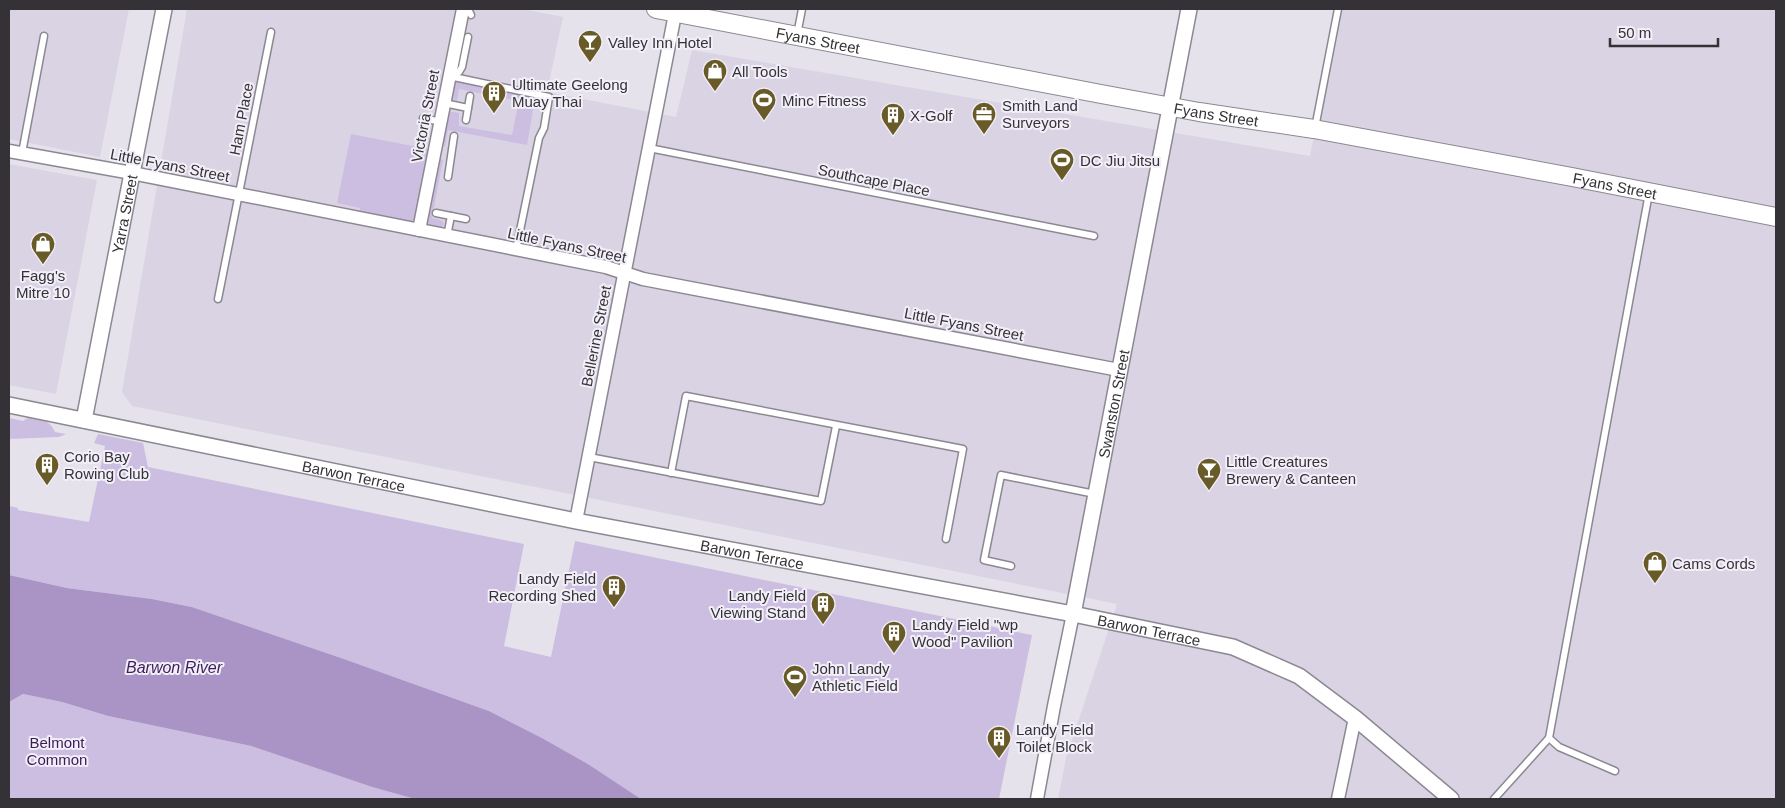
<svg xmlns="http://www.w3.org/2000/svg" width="1785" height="808" viewBox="0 0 1785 808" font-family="Arial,sans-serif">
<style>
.built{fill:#dad3e4}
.green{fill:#ccbee1}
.water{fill:#aa94c6}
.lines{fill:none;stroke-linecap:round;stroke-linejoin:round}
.service-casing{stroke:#8c8892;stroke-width:9}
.minor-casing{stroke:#8c8892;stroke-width:15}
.tertiary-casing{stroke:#8c8892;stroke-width:18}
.secondary-casing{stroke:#8c8892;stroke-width:20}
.service{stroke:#fff;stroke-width:6}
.minor{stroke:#fff;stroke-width:12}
.tertiary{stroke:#fff;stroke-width:15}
.secondary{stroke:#fff;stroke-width:18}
.labels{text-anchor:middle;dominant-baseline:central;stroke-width:4;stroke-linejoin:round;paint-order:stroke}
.street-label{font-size:15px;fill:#343236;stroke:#f3eff9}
.poi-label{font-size:15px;fill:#343236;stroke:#f3eff9;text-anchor:start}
.park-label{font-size:15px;fill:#3a1b57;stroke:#f3eff9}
.water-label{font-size:16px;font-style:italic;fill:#3d1e5b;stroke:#f3eff9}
</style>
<rect width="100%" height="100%" fill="#e6e2ec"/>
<!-- built -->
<g class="built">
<polygon points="9,9 129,9 100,157 9,139"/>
<polygon points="187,9 523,9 563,17 547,92 676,117 692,50 1310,156 1339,9 1776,9 1776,799 1058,799 1066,758 1117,604 132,406 122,392"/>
<polygon points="9,164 97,180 56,394 9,385"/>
</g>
<!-- green -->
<g class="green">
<polygon points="453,81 535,98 527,145 448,130 445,147 441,144 447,111 459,113 459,126 512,135 519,101 459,89 457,101 450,98"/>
<polygon points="433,128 419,215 411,222 360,212 360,208 337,203 351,134 428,149"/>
<polygon points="440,159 443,160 432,218 443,221 444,224 441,228 430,226 426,220 438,160"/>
<path d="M29,417C41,419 50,420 55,432L66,434L59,437L9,439V418L23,421Z"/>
<polygon points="98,434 143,443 148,467 524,544 504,646 551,657 575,541 1032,635 999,799 641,799 588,764 542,738 489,711 344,659 192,607 152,599 67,588 9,575 9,506 18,508 18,510 89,522 105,446 94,443"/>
<polygon points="23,694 62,702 108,716 251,746 372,787 415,799 9,799 9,702"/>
</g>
<!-- water -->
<polygon class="water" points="9,575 67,588 152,599 192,607 344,659 489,711 542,738 588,764 641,799 415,799 372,787 251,746 108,716 62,702 23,694 9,702"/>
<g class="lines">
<defs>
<g id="service">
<polyline points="464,9 469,11 471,15"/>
<polyline points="797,35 802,9"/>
<polyline points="450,74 459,72 462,67 468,37"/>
<polyline points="449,76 549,97 544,128 539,138 516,250"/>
<polyline points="444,103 468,108"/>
<polyline points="423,118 441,122"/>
<polyline points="466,120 470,96"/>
<polyline points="1315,128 1338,9"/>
<polyline points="649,148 1094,236"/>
<polyline points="22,153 44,36"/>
<polyline points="448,177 454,136"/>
<polyline points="436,213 466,219"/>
<polyline points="447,236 451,216"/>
<polyline points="218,299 271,32"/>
<polyline points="589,457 821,501 836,426"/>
<polyline points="671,473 686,396 963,449 946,539"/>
<polyline points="1011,566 984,560 1001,475 1095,494"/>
<polyline points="1615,771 1559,747 1549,738 1649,193"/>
<polyline points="1494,799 1549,738"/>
</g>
<g id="minor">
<polyline points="9,151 132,173 606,267 643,279 1119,370"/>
<polyline points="419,230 463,9"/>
<polyline points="576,521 676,9"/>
<polyline points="1037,799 1054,706 1073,614"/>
<polyline points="1338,799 1355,718"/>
</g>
<g id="tertiary">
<path id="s1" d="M9,405L576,521L1073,614L1233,647L1299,676L1355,718L1451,799"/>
<path id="s2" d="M84,420L164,9"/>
<path id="s3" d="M1073,614L1189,9"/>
</g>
<g id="secondary">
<path id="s4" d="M656,9L1101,94L1199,112L1314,129L1572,177L1776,217"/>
</g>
</defs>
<!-- service casing -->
<use href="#service" class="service-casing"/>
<!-- minor casing -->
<use href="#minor" class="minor-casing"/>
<!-- tertiary casing -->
<use href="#tertiary" class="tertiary-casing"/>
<!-- secondary casing -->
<use href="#secondary" class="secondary-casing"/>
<!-- service -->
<use href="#service" class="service"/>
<!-- minor -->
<use href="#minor" class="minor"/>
<!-- tertiary -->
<use href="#tertiary" class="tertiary"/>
<!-- secondary -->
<use href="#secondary" class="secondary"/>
</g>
<!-- icons -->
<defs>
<symbol id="bar-pin" viewBox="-11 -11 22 30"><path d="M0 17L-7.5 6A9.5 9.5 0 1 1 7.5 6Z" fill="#695b28" stroke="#f3eff9"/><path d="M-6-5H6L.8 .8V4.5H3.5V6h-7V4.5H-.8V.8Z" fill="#fff"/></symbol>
<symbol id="shop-pin" viewBox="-11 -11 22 30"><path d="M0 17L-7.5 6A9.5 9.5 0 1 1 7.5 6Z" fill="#695b28" stroke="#f3eff9"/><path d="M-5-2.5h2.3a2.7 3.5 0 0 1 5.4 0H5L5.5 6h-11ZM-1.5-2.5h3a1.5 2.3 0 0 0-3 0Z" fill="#fff"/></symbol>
<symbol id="building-pin" viewBox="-11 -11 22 30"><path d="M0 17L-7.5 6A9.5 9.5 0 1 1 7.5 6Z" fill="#695b28" stroke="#f3eff9"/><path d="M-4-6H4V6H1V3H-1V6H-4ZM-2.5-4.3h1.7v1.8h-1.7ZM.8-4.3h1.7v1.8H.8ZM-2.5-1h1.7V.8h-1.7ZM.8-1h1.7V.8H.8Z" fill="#fff"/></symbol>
<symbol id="stadium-pin" viewBox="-11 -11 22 30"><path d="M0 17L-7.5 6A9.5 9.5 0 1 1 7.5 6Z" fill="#695b28" stroke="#f3eff9"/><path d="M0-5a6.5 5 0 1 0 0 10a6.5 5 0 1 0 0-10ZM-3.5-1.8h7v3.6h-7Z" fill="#fff"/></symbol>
<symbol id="office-pin" viewBox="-11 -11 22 30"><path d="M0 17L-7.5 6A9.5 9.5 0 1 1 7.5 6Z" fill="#695b28" stroke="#f3eff9"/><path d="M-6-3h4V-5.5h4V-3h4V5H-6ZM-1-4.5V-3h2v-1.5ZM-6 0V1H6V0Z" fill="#fff"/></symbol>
</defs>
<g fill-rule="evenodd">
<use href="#bar-pin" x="576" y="28" width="28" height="38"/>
<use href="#shop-pin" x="701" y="57" width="28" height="38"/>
<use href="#building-pin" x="480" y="79" width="28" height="38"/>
<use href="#stadium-pin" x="750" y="86" width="28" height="38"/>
<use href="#office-pin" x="970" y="100" width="28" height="38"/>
<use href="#building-pin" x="879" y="101" width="28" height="38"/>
<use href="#stadium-pin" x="1048" y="146" width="28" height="38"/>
<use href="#shop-pin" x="29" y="230" width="28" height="38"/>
<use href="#building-pin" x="33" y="451" width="28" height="38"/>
<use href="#bar-pin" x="1195" y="456" width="28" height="38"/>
<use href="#shop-pin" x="1641" y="549" width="28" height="38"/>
<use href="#building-pin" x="600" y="573" width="28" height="38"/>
<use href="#building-pin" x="809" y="590" width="28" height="38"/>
<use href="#building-pin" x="880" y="619" width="28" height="38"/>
<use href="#stadium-pin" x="781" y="663" width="28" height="38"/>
<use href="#building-pin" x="985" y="724" width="28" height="38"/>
</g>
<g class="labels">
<!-- street labels -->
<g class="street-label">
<text stroke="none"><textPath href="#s4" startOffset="165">Fyans Street</textPath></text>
<text stroke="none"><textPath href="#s4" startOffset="570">Fyans Street</textPath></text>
<text transform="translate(425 116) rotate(-79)">Victoria Street</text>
<text transform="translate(241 119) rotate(-79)">Ham Place</text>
<text transform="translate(170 165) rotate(11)">Little Fyans Street</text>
<text transform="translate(874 180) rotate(11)">Southcape Place</text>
<text stroke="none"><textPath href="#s4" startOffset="975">Fyans Street</textPath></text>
<text stroke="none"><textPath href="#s2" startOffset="210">Yarra Street</textPath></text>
<text transform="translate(567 245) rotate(12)">Little Fyans Street</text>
<text transform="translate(964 324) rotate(11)">Little Fyans Street</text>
<text transform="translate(596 336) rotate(-79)">Bellerine Street</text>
<text stroke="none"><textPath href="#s3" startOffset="214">Swanston Street</textPath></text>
<text stroke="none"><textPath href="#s1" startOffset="352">Barwon Terrace</textPath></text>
<text stroke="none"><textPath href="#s1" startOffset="758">Barwon Terrace</textPath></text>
<text stroke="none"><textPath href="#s1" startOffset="1162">Barwon Terrace</textPath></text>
</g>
<!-- poi labels -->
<g class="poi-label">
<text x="608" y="42">Valley Inn Hotel</text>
<text x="732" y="71">All Tools</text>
<text x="512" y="84">Ultimate Geelong<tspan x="512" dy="17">Muay Thai</tspan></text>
<text x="782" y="100">Minc Fitness</text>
<text x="1002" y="105">Smith Land<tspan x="1002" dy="17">Surveyors</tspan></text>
<text x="910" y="115">X-Golf</text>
<text x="1080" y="160">DC Jiu Jitsu</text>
<text x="43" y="275" text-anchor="middle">Fagg's<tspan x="43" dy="17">Mitre 10</tspan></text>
<text x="64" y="456">Corio Bay<tspan x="64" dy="17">Rowing Club</tspan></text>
<text x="1226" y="461">Little Creatures<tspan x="1226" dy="17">Brewery &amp; Canteen</tspan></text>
<text x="1672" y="563">Cams Cords</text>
<text x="596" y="578" text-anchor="end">Landy Field<tspan x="596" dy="17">Recording Shed</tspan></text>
<text x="806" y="595" text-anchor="end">Landy Field<tspan x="806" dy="17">Viewing Stand</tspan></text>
<text x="912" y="624">Landy Field "wp<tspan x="912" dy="17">Wood" Pavilion</tspan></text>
<text x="812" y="668">John Landy<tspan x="812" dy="17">Athletic Field</tspan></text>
<text x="1016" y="729">Landy Field<tspan x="1016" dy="17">Toilet Block</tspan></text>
</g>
<!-- park labels -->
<g class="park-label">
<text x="57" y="742">Belmont<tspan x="57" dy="17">Common</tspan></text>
</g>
<!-- water labels -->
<g class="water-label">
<text x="174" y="667">Barwon River</text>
</g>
</g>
<!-- border -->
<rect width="1785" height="808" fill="none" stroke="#343236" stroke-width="20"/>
<!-- scale -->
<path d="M1610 38v8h108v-8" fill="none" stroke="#343236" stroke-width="2.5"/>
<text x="1618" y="38" font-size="15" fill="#343236" stroke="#f3eff9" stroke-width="4" paint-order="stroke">50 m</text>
</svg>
